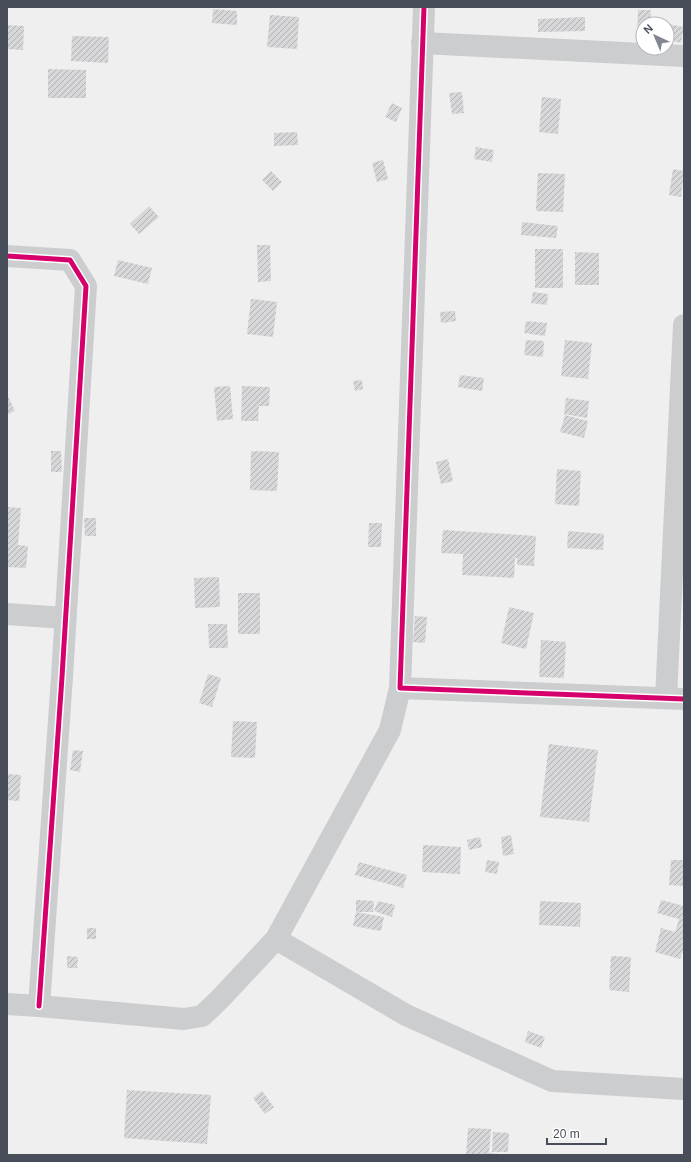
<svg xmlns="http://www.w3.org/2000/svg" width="691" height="1162" viewBox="0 0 691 1162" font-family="Arial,sans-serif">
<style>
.building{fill:url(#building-hatch)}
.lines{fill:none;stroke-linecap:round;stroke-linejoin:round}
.minor{stroke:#cbcdcf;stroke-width:22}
.cycleway-casing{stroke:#fff;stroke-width:8}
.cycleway{stroke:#d6006c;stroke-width:5}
</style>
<defs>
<pattern id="building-hatch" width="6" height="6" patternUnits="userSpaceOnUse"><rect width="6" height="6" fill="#d7d7d9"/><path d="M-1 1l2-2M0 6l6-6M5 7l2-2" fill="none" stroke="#b0b1b3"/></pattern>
</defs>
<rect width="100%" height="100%" fill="#efefef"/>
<!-- building -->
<g class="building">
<polygon points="213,9 237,11 237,25 212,23"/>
<polygon points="638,10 651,10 650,24 643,24 643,34 637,34"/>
<polygon points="270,15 299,17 297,49 267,47"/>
<polygon points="585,17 585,31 538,32 538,19"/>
<polygon points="667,24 684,27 681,43 667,40"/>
<polygon points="7,25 24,26 23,50 7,49"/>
<polygon points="72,36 109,37 108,63 71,61"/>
<polygon points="48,69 86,70 86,98 48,98"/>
<polygon points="462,92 464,113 452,114 449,93"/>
<polygon points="542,97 561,99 558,134 539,132"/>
<polygon points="392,103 402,108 396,122 385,117"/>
<polygon points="297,132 298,145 274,146 274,133"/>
<polygon points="476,147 494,150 492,162 474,159"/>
<polygon points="383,160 388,179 377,182 372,163"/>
<polygon points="673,169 684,171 681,197 669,195"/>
<polygon points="271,171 282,182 273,191 262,180"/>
<polygon points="538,173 565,174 563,212 536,211"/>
<polygon points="149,206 159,217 139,234 130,224"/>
<polygon points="522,222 558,226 556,238 521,235"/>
<polygon points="257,245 270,245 271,281 258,282"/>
<rect x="535" y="249" width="28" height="39"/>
<polygon points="575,252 599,253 599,285 575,285"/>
<polygon points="118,260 152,268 148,284 114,276"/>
<polygon points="533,292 548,294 547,305 531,303"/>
<polygon points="251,299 277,302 273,337 247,334"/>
<polygon points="455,311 456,321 441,323 440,312"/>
<polygon points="526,321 547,323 545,336 524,333"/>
<polygon points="526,340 544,341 543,357 524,355"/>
<polygon points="565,340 592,343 588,379 561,376"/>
<polygon points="460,375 484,378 482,391 458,387"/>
<polygon points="362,380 363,389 355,391 353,381"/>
<polygon points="230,386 233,419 217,421 214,387"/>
<polygon points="242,386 270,387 269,406 259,406 258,421 241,421"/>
<polygon points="7,394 15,411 7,415"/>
<polygon points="566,398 589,401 587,418 564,414"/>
<polygon points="565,415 588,421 584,438 560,432"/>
<polygon points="51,451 61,451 62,472 51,472"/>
<polygon points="251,451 279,452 277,491 250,490"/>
<polygon points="448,459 453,481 441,484 436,462"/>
<polygon points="557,469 581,471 579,506 555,504"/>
<polygon points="7,507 21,508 18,545 28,546 26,568 7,567"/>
<polygon points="84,518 96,518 96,536 85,536"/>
<polygon points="369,523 382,523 381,547 368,547"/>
<polygon points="443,530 536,536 534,566 517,565 517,558 515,558 514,578 462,575 463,554 441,553"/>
<polygon points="568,531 604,534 603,550 567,548"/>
<polygon points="219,577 220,607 195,608 194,578"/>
<rect x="238" y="593" width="22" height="41"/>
<polygon points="509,607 534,613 526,649 501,643"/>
<polygon points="415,616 427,617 425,643 413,642"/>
<polygon points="208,624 227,624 228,648 209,648"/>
<polygon points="541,640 566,642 564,678 539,677"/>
<polygon points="208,674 221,678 212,707 199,703"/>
<polygon points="233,721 257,722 255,758 231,757"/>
<polygon points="549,744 598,750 589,822 540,817"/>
<polygon points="73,750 83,751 80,772 70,770"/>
<polygon points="7,774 21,775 19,801 7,800"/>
<polygon points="511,835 514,854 503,856 501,837"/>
<polygon points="480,837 482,847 469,850 467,840"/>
<polygon points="423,845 461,847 460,874 422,872"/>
<polygon points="487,860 499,862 497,874 485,872"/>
<polygon points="671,860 684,860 684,886 669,885"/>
<polygon points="359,862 407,875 403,888 355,875"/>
<polygon points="356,900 374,901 373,912 356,912"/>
<polygon points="661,900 684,906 684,947 680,959 655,952 661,928 675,932 679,919 657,913"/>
<polygon points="378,901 395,905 392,917 374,911"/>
<polygon points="540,901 581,903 580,927 539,925"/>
<polygon points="356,912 384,917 381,931 353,926"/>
<rect x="87" y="928" width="9" height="11"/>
<polygon points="67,956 78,957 77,968 67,968"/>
<polygon points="611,956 631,957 629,992 609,990"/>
<polygon points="528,1031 545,1037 541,1048 525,1042"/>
<polygon points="127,1090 211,1095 207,1144 124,1138"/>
<polygon points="262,1091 274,1107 265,1114 253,1098"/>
<polygon points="468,1128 491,1129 489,1153 500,1154 500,1155 466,1155"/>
<polygon points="493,1132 509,1133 508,1152 492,1152"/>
</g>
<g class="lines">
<!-- minor -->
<g class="minor">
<polyline points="424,7 400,688 684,699"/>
<polyline points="422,43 684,56"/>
<polyline points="7,256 70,260 86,286 62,677 39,1006"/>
<polyline points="7,614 65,618"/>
<polyline points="666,698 684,325"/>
<polyline points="276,939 406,1015 552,1081 684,1089"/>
<polyline points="7,1004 39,1006 184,1019 202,1016 219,1000 276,939 390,730 400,688"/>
</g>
<defs>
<g id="cycleway">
<polyline points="424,7 400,688 684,699"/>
<polyline points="7,256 70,260 86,286 62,677 39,1006"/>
</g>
</defs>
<!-- cycleway casing -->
<use href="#cycleway" class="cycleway-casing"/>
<!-- cycleway -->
<use href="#cycleway" class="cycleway"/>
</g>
<!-- border -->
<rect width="691" height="1162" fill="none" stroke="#484e59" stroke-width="16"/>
<!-- north arrow -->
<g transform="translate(655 36) rotate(316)"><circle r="19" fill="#ffffff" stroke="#b6b8bd"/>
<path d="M0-3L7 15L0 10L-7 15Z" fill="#82868e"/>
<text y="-6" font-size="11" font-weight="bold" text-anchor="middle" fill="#484e59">N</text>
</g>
<!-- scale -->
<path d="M547 1138v6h59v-6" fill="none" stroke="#484e59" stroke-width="2"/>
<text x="553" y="1138" font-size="12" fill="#484e59" stroke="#ffffff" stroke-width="3" paint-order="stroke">20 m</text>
</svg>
